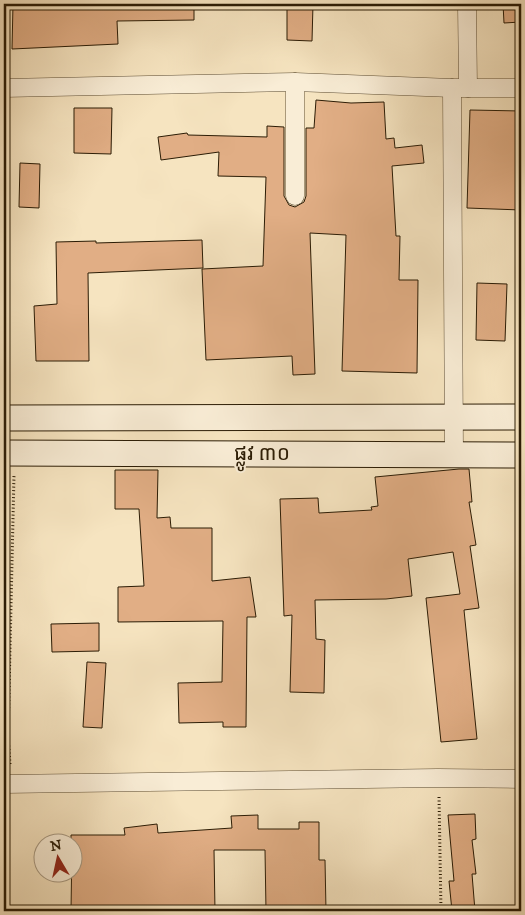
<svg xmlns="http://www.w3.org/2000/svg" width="525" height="915" viewBox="0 0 525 915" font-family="'IM FELL DW Pica','Noto Sans Khmer',serif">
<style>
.building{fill:#e1ae85;stroke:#2b1c05}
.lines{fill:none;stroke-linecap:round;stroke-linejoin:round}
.street-casing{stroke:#5e4e34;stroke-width:19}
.secondary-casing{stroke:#2b1c05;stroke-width:27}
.path{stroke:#2b1c05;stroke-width:3;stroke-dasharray:1 2.5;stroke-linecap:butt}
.street{stroke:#f9edd6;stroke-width:18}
.secondary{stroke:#f9edd6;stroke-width:25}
.labels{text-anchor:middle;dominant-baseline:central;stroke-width:4;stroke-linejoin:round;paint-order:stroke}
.street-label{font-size:21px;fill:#2b1c05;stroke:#f9edd6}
</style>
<rect width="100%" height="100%" fill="#f6e4c0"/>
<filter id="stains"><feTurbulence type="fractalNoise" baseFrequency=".004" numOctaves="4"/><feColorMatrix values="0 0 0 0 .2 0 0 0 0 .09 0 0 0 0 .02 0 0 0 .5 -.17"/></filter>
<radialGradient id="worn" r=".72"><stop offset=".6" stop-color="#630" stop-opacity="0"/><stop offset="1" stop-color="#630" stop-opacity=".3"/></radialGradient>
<!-- building -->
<g class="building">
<polygon points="13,4 194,4 194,20 117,21 118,44 12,49"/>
<polygon points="287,4 313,4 312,41 287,40"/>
<polygon points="503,4 521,4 521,22 504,23"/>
<polygon points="316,100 351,103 384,102 386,139 394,138 395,148 422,145 424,163 392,166 396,236 400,236 399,280 418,280 417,373 342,371 346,235 310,233 315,374 293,375 292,356 206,360 202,269 263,266 266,177 218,176 219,152 161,160 158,137 187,133 188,135 267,137 267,126 284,127 284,196 289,205 295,207 304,202 306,196 306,128 314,128"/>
<polygon points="74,108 112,108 111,154 74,153"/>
<polygon points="470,110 521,111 521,210 467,208"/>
<polygon points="20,163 40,164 39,208 19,207"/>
<polygon points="202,240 203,268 88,273 89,361 36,361 34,306 57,304 56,242 96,241 96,243"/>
<polygon points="477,283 507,284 505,341 476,340"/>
<polygon points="459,469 469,469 472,502 469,502 476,545 470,546 479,608 464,610 477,739 441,742 426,598 460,594 453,552 408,559 412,596 386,599 315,600 316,639 325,640 324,693 290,692 292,615 284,616 280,499 318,498 319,513 372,510 371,507 378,506 375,477"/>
<polygon points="115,470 158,470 157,518 170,517 171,528 212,528 212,581 250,577 256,617 247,617 246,727 223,727 223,722 179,723 178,683 222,682 223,621 118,622 118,587 144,586 139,509 115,509"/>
<polygon points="99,623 99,651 52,652 51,624"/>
<polygon points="87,662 106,663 102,728 83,727"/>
<polygon points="475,814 476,839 472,840 476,874 472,874 475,911 452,911 449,881 454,881 448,815"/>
<polygon points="258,815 258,829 299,829 299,822 319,822 319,860 325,860 326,911 266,911 265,850 214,850 215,911 71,911 72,842 71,842 71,835 125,835 124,828 157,824 158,833 232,828 231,816"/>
</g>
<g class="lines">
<defs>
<g id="street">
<polyline points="467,4 468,88"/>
<polyline points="295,82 295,196"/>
<polyline points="4,88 295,82 452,88 521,88"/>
<polyline points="452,88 454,455"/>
<polyline points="4,784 438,778 521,779"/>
</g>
<g id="secondary">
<polyline points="4,418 521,417"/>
<polyline points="4,453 521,455"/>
</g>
</defs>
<!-- street casing -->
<use href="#street" class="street-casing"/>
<!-- secondary casing -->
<use href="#secondary" class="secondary-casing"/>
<!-- path -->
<g class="path">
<polyline points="6,395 6,275 8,148 7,106"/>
<polyline points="10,764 8,736 14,475"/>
<polyline points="439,797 441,911"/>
</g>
<!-- street -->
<use href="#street" class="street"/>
<!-- secondary -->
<use href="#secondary" class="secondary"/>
</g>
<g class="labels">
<!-- street labels -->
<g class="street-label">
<text x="262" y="454">ផ្លូវ ៣០</text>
</g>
</g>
<!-- margin -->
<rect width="525" height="915" fill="none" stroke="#f6e4c0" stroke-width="20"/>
<rect x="5" y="5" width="515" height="905" fill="none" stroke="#2b1c05" stroke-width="2.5"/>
<rect x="10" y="10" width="505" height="895" fill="none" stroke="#2b1c05"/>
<!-- north arrow -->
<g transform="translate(58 858) rotate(351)"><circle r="24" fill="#f9edd6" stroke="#a79982"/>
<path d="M0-4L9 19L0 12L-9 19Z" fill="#8f2418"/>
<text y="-8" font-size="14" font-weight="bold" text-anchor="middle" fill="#2b1c05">N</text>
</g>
<rect width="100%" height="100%" filter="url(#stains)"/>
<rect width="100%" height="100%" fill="url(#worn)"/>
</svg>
